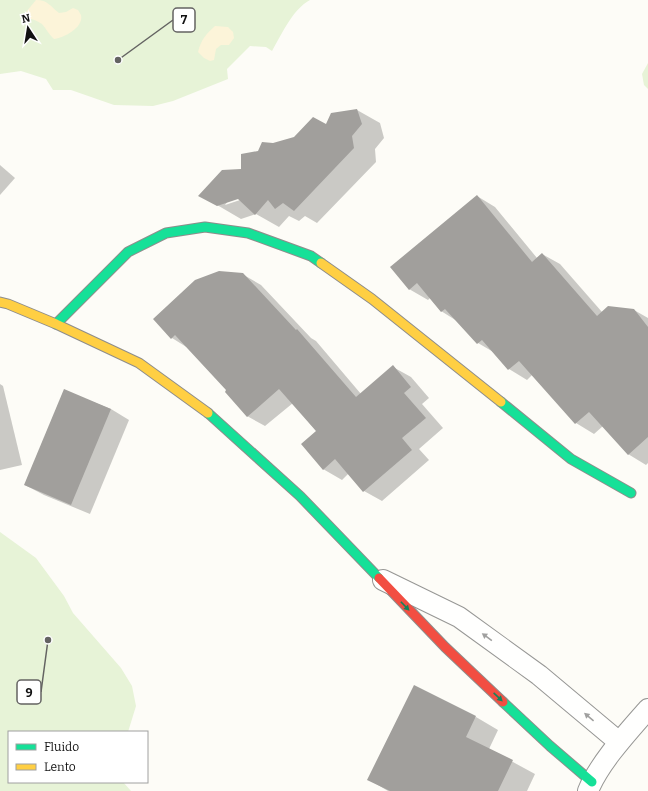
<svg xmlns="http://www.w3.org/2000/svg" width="648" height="791" viewBox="0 0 648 791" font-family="Bitter,serif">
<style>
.green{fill:#e7f3d7}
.sand{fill:#fcf4d9}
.shadow{fill:#0003;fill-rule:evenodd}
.building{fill:#a19f9c}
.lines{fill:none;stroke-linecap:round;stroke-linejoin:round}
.street-casing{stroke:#979795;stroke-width:22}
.fast-casing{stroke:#8e8d8b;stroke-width:11}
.slow-casing{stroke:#8e8d8b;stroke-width:11}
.jam-casing{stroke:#8e8d8b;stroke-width:11}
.street{stroke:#fffffe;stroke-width:20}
.fast{stroke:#16e098;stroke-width:9}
.slow{stroke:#ffcf43;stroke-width:9}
.jam{stroke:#f24e42;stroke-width:9}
.oneway{fill:#14835b}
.oneway2{fill:#a0a09f}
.leader{fill:none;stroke:#646362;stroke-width:1.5}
.callout-dot{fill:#646362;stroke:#fff;stroke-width:1.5}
.callout{fill:#fff;stroke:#646362;stroke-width:1.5}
.callout-label{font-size:12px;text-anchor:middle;font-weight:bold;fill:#111}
</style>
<rect width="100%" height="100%" fill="#fdfcf7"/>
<!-- green -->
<g class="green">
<path d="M0,0H310C292,10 282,34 272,51L266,47L250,46L227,69L228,79L173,101L153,106L114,105L71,90H53L46,79L21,71L0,74Z"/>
<polygon points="648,63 648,89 644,85 642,74"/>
<polygon points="0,532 36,558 64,596 73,613 121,668 132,686 136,706 128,732 9,732 9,782 123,782 131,791 0,791"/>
</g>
<!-- sand -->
<g class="sand">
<path d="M36,0C48,0 50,6 59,13L66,12L73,8L78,10C78,10 81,15 81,15C84,28 63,38 54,39C41,26 48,24 28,18L26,12Z"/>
<path d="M215,26L228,27L233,32L234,38L229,45H221L216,49L214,60L210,61L204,58L198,52C201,40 206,34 215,26Z"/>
</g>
<!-- shadow -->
<g class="shadow">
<path d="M357,110L380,123L384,138L375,149L376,162L317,223L305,216L299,221L289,216L279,227L256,214L241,219L200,195L242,170L259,152L273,144L295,138L326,126ZM243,197V199L225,205L228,201Z"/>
<polygon points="0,165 15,178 0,195"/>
<polygon points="477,196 495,207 537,258 542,254 560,264 602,312 634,310 648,318 648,463 646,465 628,454 603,426 594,434 576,423 532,375 527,380 509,369 495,353 478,343 457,321 441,311 430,298 428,300 409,289"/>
<polygon points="242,274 261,285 311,338 316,341 361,394 393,367 411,377 429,398 422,404 443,428 419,449 429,460 382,501 364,491 349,473 342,480 323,469 317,432 293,403 265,426 247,416 228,390 188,348 172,338 154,319"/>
<polygon points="0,384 3,386 22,465 0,470"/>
<polygon points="65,391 111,409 129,420 90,514 44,495 25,485"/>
<polygon points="476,717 498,730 489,749 535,774 527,791 388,791 368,779"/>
</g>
<!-- building -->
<g class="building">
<polygon points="357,109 362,124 352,136 354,148 294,211 283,203 275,209 268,200 255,215 238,199 217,206 198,196 222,170 241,169 241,154 258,151 262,142 273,143 294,137 313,117 326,124 331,113"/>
<polygon points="477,195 532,262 542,253 597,316 608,306 634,309 648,327 648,437 628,455 589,412 575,424 519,361 508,370 482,340 477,344 445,309 441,312 417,283 409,290 390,267"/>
<polygon points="219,271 243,273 296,330 297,329 356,397 393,365 411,387 404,393 426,418 402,438 412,450 363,492 335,459 323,470 301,444 316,431 279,389 247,417 225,392 226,390 175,335 171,339 153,319 195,280"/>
<polygon points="64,389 111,409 71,505 24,485"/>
<polygon points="414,685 476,716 466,737 513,760 498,791 390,791 367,780"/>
</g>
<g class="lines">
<defs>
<g id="street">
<polyline points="383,580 459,617 539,675 619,742"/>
<path d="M588,791C599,763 628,732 648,709"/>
</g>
<g id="fast">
<polyline points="56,324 128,252 166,233 205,227 248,233 311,256 321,263"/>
<polyline points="501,402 571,459 631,493"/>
<polyline points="208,413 300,496 379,578"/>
<polyline points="503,702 550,746 592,782"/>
</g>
<g id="slow">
<polyline points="321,263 372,299 501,402"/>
<polyline points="0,302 8,304 56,324 139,363 208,413"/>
</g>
<polyline id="jam" points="379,578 445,647 503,702"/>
</defs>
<!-- street casing -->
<use href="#street" class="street-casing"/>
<!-- fast casing -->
<use href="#fast" class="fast-casing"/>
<!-- slow casing -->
<use href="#slow" class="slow-casing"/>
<!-- jam casing -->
<use href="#jam" class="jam-casing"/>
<!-- street -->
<use href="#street" class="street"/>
<!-- fast -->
<use href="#fast" class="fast"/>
<!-- slow -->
<use href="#slow" class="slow"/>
<!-- jam -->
<use href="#jam" class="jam"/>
</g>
<!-- one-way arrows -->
<defs><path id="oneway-solid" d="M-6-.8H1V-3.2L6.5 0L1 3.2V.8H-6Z"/></defs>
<g class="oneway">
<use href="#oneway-solid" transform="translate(405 606) rotate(46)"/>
<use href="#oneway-solid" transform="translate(498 697) rotate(43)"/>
</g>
<g class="oneway2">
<use href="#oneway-solid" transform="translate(487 637) rotate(-144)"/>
<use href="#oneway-solid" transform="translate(589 717) rotate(-140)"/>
</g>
<!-- callouts -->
<path class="leader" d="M118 60L173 20M48 640L41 692"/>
<g class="callout-dot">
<circle cx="118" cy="60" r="4"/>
<circle cx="48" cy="640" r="4"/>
</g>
<g class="callout">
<rect x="173" y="8" width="22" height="24" rx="4"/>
<rect x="17" y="680" width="24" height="24" rx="4"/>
</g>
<g class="callout-label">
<text x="184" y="24">7</text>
<text x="29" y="697">9</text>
</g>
<!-- legend -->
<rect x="8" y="731" width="140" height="52" fill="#ffffff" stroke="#a0a0a0"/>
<rect x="16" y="744" width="20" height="6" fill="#16e098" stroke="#a0a0a0"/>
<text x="44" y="751" font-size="12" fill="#111111">Fluido</text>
<rect x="16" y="764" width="20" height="6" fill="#ffcf43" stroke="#a0a0a0"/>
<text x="44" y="771" font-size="12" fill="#111111">Lento</text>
<!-- north arrow -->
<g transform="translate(28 28) rotate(348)" stroke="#ffffff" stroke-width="3" paint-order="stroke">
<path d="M0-3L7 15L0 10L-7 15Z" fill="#111111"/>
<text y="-6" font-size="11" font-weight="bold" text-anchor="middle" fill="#111111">N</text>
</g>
</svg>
